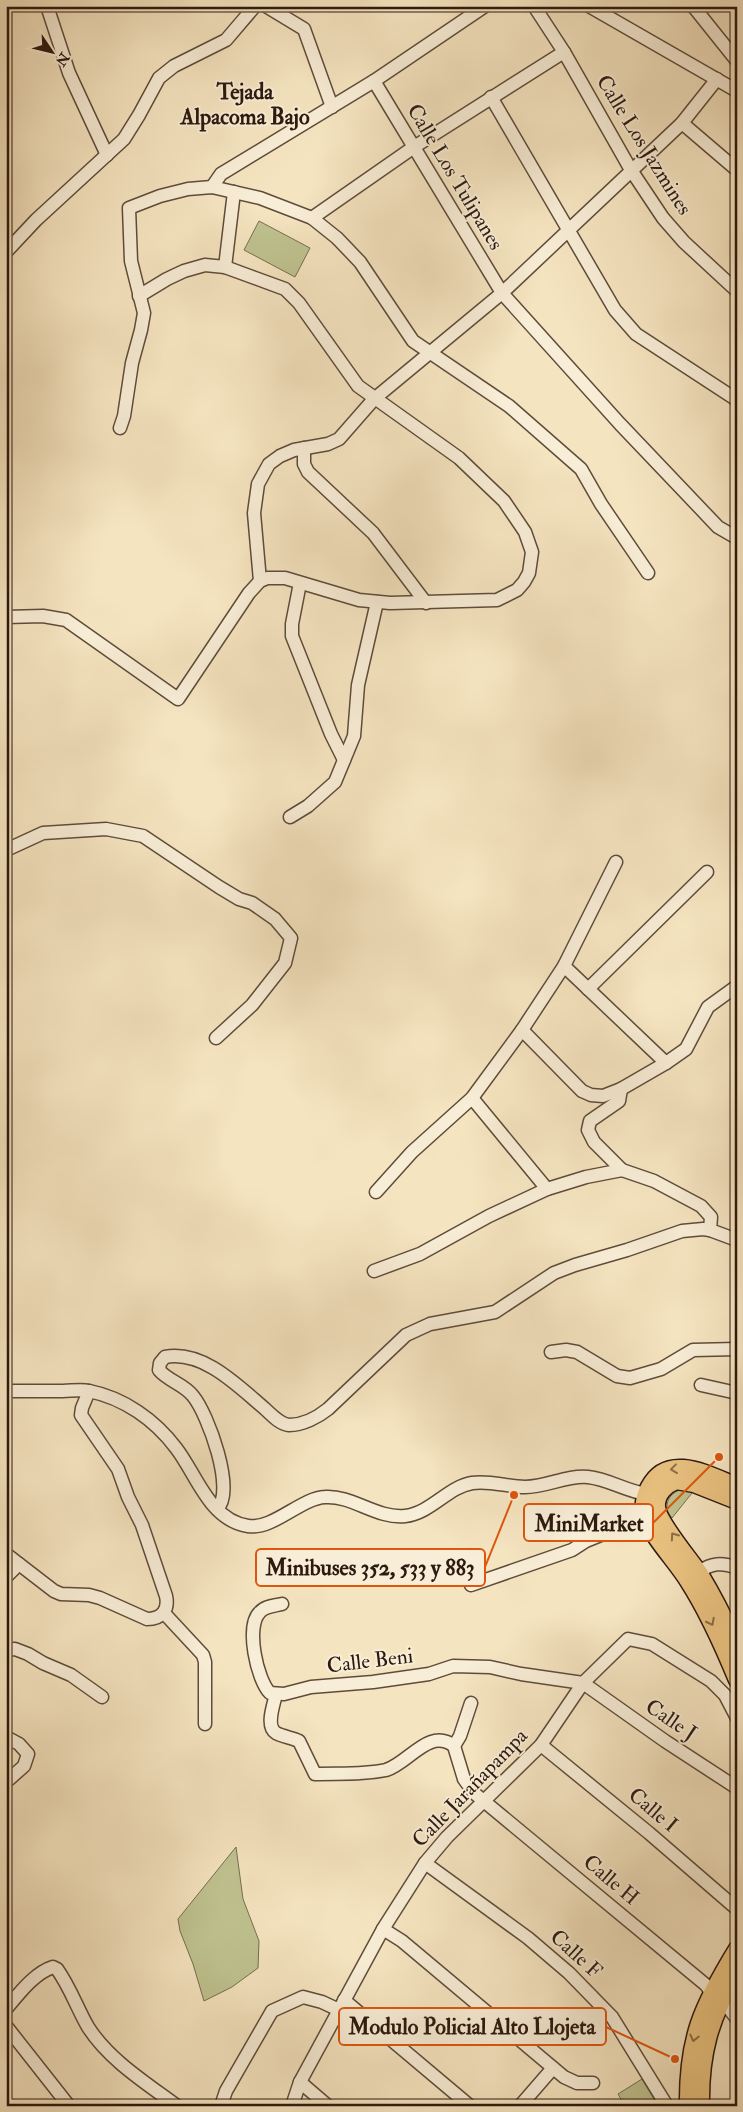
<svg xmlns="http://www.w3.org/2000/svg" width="743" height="2112" viewBox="0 0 743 2112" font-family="'IM FELL Double Pica',serif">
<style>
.green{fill:#bfc390;stroke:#766e50}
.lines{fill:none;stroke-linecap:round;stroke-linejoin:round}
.minor-casing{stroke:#5e4c3b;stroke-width:15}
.major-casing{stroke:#2c190f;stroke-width:19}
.minor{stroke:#f8edd6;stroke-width:12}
.major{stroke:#eac280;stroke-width:16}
.oneway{stroke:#8b6e48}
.labels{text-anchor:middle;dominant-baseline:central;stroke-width:4;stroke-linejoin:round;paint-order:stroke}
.street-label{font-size:21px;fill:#2c190f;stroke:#f8edd6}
.neighbourhood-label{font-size:22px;font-weight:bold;fill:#2c190f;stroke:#f8edd6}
.leader{fill:none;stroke:#df560c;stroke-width:2}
.callout-dot{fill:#df560c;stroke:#f8edd6;stroke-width:2}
.callout{fill:#f8edd6;stroke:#df560c;stroke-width:2}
.callout-label{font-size:22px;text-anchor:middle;font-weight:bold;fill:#2c190f}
</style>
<rect width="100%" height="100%" fill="#f5e4c0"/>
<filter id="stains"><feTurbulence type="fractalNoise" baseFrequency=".004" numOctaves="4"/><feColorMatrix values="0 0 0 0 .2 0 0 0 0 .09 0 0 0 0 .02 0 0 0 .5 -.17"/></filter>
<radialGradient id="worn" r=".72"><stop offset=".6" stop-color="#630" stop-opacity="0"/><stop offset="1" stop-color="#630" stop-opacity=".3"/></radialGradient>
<!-- green -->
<g class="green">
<polygon points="259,221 310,248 295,277 244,250"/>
<path d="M682,1489L692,1493L672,1518L667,1511C666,1499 671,1493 682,1489Z"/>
<polygon points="236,1847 243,1899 259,1941 258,1968 232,1987 204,2001 193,1964 180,1931 178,1919"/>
<polygon points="642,2079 658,2106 625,2106 618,2094"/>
</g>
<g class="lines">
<defs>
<g id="minor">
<polyline points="47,6 69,73 107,155"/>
<polyline points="266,6 304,29 332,107"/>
<polyline points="534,6 564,52 631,170 663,218 684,242 737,291"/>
<polyline points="589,6 737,91"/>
<polyline points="693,6 737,61"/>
<polyline points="374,81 502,293 620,424 718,527 737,538"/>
<polyline points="491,97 615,310 636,334 737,400"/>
<polyline points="682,123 737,170"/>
<polyline points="212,187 221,174 374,81 485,6"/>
<polyline points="312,218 414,147 564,52"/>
<polyline points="6,252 36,220 124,139 139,115 159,78 174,66 226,40 255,6"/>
<polyline points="225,267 234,192"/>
<polyline points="120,428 124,416 132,363 141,330 144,313 131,261 129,208 160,196 188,189 212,187 260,198 312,218 337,238 360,262 413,341 509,406 581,469 601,504 648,573"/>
<polyline points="304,448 304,464 308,472 373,533 426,603"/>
<polyline points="260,581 254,513 258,484 269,464 280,456 294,450 328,444 339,439 374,399 502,293 682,123 717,79"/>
<polyline points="300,583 292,624 292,636 331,734 344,760"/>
<polyline points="6,617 43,616 66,620 178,699 249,593 260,581 267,578 285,578 359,600 390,603 497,600 517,590 524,582 529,573 532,552 525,532 504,501 459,458 358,386 299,303 285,289 225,267 205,265 184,271 167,279 139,296"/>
<polyline points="290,817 308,806 335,782 354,736 358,685 377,602"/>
<polyline points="6,850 43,833 106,829 143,836 219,887 239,899 252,903 275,919 291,938 285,963 252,1005 216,1038"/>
<polyline points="564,966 666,1063"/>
<polyline points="588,989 707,872"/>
<polyline points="522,1030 582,1091 591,1095 603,1096 621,1089 666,1063 686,1049 708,1007 737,986"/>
<polyline points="621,1089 619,1101 590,1121 588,1130 594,1142 622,1170 654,1181 701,1206 711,1217 710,1230 737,1240"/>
<polyline points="472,1098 547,1189"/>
<polyline points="376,1192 412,1152 472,1098 522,1030 564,966 616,862"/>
<polyline points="374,1271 420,1254 489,1216 547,1189 586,1177 622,1170"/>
<polyline points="551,1352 566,1350 577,1352 617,1376 630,1378 661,1369 693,1350 737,1349"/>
<polyline points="701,1385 737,1393"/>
<path d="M6,1391C25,1391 44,1391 63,1391C71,1391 81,1389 89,1391C124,1398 155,1420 176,1448C197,1475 209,1520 248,1526C273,1530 301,1498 325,1497C352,1495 377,1519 405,1516C431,1513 448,1487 472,1483C489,1480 508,1487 525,1487C547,1487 566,1475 588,1477C608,1479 626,1491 646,1494"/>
<path d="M217,1509C236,1491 208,1414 193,1396C184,1384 168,1381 159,1370L160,1363L165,1357C203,1350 237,1385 264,1408C271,1414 279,1424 289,1425C303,1425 318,1417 328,1409L406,1335L430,1324L495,1312L554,1273L575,1265L627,1250L682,1231L703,1229L710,1230"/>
<path d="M6,1554L54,1591L61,1594L89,1595L100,1598L147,1619C162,1619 169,1610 166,1596L142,1525L128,1497L118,1469L81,1415L82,1408L89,1391"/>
<path d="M699,1572C711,1563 722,1562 737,1568"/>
<polyline points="6,1577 19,1564"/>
<polyline points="471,1585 572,1550 586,1541 645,1517"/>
<path d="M282,1604C274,1606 265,1606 260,1612C245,1626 257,1680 270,1693L284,1694L311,1687L373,1682L429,1674L453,1666L490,1667L521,1674L583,1683L665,1741L737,1788"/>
<polyline points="164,1613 203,1655 205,1662 205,1724"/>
<polyline points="6,1650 15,1649 28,1654 43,1663 71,1675 102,1697"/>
<path d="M276,1694C274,1704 265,1726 276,1733C281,1736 293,1738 299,1741L315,1774C338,1773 363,1775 386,1770C409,1763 429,1727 454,1746L464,1779L474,1793L706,1985L711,1992"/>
<polyline points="6,1737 19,1744 28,1754 24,1766 6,1782"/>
<polyline points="541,1745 649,1833 737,1909"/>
<polyline points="454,1746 460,1736 471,1703"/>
<polyline points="425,1863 528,1938 569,1973 612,2017 667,2106"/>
<polyline points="383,1929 402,1941 564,2077 577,2083 593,2083"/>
<polyline points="721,1998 737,2019"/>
<polyline points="344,2000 470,2106"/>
<path d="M6,2009C18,1995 34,1973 53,1967L57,1969C70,1987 77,2008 88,2027C109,2060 146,2083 177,2106"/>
<polyline points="6,2026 69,2106"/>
<polyline points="300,2082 328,2106"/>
<polyline points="221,2106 226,2091 272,2011 303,1997 322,2002 339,2010"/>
<polyline points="292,2106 300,2082 383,1929 425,1863 447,1837 541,1745 583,1683 628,1639 652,1644 711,1681 725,1695 737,1718"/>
<polyline points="520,2106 553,2068"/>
</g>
<g id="major">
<path d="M737,1486C709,1475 668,1451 649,1487C644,1496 642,1508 645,1517C654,1540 675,1560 688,1581C708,1612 723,1646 737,1680"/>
<path d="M737,1501L694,1484L676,1481C666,1485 656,1494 657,1507C658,1522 690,1559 700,1574C714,1597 726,1621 737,1646"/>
<path d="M688,2106C687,2038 702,2006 737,1949"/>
<path d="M701,2106C700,2055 710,2017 737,1974"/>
</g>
</defs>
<!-- minor casing -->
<use href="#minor" class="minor-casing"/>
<!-- major casing -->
<use href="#major" class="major-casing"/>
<!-- minor -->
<use href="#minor" class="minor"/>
<!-- major -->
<use href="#major" class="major"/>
</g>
<!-- one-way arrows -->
<defs><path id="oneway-chevron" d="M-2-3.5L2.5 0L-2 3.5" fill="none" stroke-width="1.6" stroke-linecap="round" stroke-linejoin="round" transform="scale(1.25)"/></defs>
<g class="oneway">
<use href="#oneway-chevron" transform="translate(674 1469) rotate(173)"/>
<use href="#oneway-chevron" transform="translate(674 1536) rotate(-125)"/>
<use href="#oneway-chevron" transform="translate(711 1622) rotate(63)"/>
<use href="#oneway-chevron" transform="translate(694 2038) rotate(103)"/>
</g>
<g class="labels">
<!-- street labels -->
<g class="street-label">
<text transform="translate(644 145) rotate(58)">Calle Los Jazmines</text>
<text transform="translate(455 177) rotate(59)">Calle Los Tulipanes</text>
<text transform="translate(370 1661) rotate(-7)">Calle Beni</text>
<text transform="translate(671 1720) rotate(34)">Calle J</text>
<text transform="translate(470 1788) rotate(-46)">Calle Jarañapampa</text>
<text transform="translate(653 1810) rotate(40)">Calle I</text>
<text transform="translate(611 1880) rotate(40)">Calle H</text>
<text transform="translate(576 1954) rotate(42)">Calle F</text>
</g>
<!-- neighbourhood labels -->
<g class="neighbourhood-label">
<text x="245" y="92">Tejada<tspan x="245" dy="25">Alpacoma Bajo</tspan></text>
</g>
</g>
<!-- callouts -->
<path class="leader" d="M719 1457L653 1523M514 1495L485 1567M675 2059L606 2027"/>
<g class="callout-dot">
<circle cx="719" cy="1457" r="5"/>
<circle cx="514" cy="1495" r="5"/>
<circle cx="675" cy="2059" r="5"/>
</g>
<g class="callout">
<rect x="524" y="1504" width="129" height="37" rx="5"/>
<rect x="256" y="1549" width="229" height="37" rx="5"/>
<rect x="339" y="2008" width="267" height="37" rx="5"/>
</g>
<g class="callout-label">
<text x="589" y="1531">MiniMarket</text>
<text x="370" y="1575">Minibuses 352, 533 y 883</text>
<text x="472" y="2034">Modulo Policial Alto Llojeta</text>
</g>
<!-- margin -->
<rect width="743" height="2112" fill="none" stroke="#f5e4c0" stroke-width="25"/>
<rect x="8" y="8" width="728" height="2097" fill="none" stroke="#2c190f" stroke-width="2.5"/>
<rect x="12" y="12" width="718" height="2087" fill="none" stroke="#2c190f"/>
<!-- north arrow -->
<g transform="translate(52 52) rotate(125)" stroke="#f8edd6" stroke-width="4" paint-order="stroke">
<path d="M0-4L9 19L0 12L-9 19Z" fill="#2c190f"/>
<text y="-8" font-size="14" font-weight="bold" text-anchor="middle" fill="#2c190f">N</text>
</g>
<rect width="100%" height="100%" filter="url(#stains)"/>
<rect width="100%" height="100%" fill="url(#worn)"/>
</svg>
